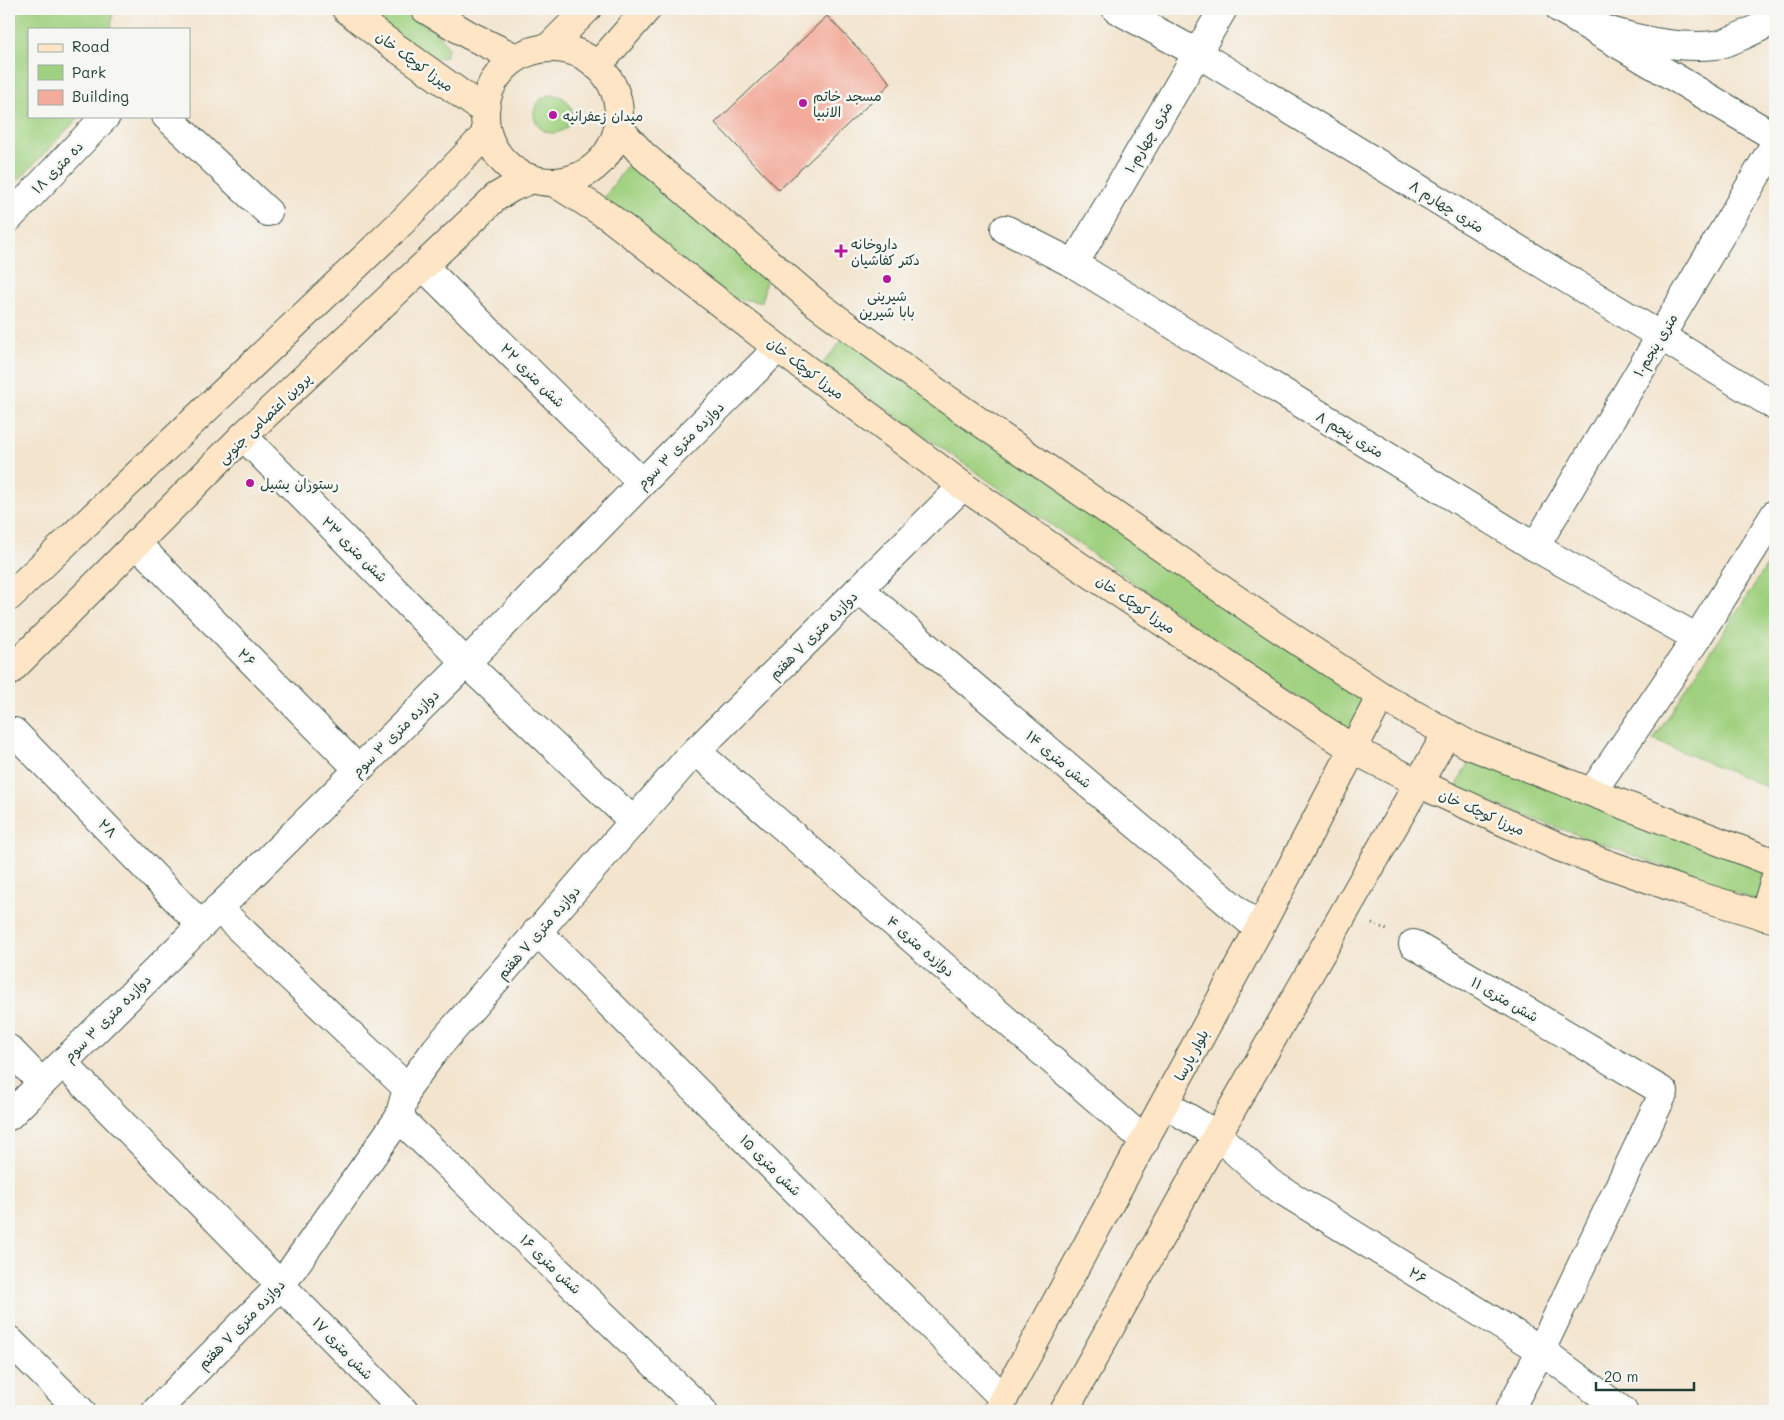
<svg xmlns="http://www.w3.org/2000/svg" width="1784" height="1420" viewBox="0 0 1784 1420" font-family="Mali,'Playpen Sans Arabic',sans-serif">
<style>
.green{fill:#a0d180;stroke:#60875a}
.building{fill:#f3ac9b}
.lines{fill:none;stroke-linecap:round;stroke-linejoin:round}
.street-casing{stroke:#3f564b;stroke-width:30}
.secondary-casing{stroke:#3f564b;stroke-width:30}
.path{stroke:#3f564b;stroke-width:3;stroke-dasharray:1 4;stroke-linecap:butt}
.street{stroke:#fff;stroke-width:28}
.secondary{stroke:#fde5c5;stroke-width:28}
.poi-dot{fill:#b5179e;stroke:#f6f6f2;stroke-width:2}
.labels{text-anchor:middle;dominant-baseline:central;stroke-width:5;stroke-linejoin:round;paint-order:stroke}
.street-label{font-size:14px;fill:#1f3d34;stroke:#f6f6f2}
.poi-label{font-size:14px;fill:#1f3d34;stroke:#f6f6f2;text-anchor:start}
</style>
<rect width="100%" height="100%" fill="#f6f6f2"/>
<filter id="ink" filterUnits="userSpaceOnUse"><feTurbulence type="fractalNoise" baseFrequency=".02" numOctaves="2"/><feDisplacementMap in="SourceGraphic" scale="10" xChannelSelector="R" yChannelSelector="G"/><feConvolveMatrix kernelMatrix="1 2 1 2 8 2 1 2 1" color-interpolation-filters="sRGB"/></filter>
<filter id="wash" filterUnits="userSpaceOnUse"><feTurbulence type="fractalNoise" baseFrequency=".0096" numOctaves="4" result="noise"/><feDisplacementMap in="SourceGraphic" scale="20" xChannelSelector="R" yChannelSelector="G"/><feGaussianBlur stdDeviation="1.12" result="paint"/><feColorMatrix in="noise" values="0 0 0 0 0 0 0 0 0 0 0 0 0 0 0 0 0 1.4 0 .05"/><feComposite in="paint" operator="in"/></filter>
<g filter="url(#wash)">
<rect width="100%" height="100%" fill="#f3e4ce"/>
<!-- green -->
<g class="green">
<polygon points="9,9 116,9 113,13 111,29 29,29 29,116 80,116 9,190"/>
<polygon points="358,9 405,9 442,38 448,48 445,57 431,60"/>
<circle cx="553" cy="114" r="19"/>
<polygon points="628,164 757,261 767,274 762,302 732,298 602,201"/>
<polygon points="844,338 1371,690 1351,735 822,364"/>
<polygon points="1775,553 1775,790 1653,740"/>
<polygon points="1475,748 1775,863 1763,903 1455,790"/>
</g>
<g id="blocks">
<!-- building -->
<polygon class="building" points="827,16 891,83 779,190 715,123"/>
</g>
</g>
<g filter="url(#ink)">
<use href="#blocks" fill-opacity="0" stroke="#3f564b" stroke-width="1"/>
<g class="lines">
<defs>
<g id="street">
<polyline points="1116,9 1197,53 1775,406"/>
<path d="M1560,9C1601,33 1667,50 1715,45C1728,44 1762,26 1775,20"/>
<polyline points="1576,19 1775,137"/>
<polyline points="166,116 268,212"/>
<polyline points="9,218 106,116"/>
<polyline points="1005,229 1074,264 1535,547 1697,638"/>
<polyline points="1074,264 1223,9"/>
<polyline points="424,267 642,483"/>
<polyline points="243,436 466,663 634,822"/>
<polyline points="137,544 358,769"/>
<polyline points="1535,547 1775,144"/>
<polyline points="859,589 1259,929"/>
<polyline points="14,732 201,925"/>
<polyline points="696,751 1145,1141"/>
<polyline points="1592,792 1697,638 1775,514"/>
<polyline points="218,908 407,1088"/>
<polyline points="537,931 1004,1399"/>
<polyline points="1413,944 1664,1092 1541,1350 1509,1411"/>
<polyline points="9,1049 42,1083"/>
<polyline points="63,1063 404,1411"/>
<polyline points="1165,1104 1217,1135 1270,1183 1541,1350 1623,1411"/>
<polyline points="9,1116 466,663 642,483 778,348"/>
<polyline points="399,1118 703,1411"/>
<polyline points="9,1340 81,1411"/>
<polyline points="156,1411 281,1285 399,1118 407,1088 436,1049 685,762 963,486"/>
</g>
<g id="secondary">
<polyline points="346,9 384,39 485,111"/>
<polyline points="425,9 469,35 516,58"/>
<polyline points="548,48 587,9"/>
<circle cx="552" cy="115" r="67"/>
<polyline points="597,66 647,9"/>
<polyline points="618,127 643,155 817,304 941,395 1266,620 1381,696 1469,745 1775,863"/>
<polyline points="555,183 608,216 778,348 963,486 1082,568 1354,750 1418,783 1559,847 1689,893 1775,919"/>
<polyline points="9,597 403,221 487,133"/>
<polyline points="9,672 243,436 472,220 496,197 513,187 532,179"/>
<polyline points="1764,916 1775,879"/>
<polyline points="997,1411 1259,929 1381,696"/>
<polyline points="1064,1411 1217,1135 1447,733"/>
</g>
</defs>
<!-- street casing -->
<use href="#street" class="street-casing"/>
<!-- secondary casing -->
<use href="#secondary" class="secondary-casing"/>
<!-- path -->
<polyline class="path" points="1372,923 1387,930"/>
<!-- street -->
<use href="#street" class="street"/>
<!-- secondary -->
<use href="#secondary" class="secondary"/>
</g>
</g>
<!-- markers -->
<g class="poi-dot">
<circle cx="803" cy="103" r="5"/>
<circle cx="553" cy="115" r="5"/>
<path d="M838.5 243.5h5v5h5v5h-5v5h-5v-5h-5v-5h5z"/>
<circle cx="887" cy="279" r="5"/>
<circle cx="250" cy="483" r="5"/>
</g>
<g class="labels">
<!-- street labels -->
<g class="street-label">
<text transform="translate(415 61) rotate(36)">میرزا کوچک خان</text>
<text transform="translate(1148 137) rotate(-60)">۱۰متری چهارم</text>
<text transform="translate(57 167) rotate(-46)">ده متری ۱۸</text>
<text transform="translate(1447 206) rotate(32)">۸ متری چهارم</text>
<text transform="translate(1655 345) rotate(-59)">۱۰متری پنجم</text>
<text transform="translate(806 368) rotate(37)">میرزا کوچک خان</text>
<text transform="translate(533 375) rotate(45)">شش متری ۲۲</text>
<text transform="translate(264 418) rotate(-44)">پروین اعتصامی جنوبی</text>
<text transform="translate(1350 434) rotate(31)">۸ متری پنجم</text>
<text transform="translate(680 445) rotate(-45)">دوازده متری ۳ سوم</text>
<text transform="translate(355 549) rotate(45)">شش متری ۲۳</text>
<text transform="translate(1136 604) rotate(34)">میرزا کوچک خان</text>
<text transform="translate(813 635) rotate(-45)">دوازده متری ۷ هفتم</text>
<text transform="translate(247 657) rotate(45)">۲۶</text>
<text transform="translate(395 733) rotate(-45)">دوازده متری ۳ سوم</text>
<text transform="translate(1059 759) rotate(40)">شش متری ۱۴</text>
<text transform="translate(1482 812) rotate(24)">میرزا کوچک خان</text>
<text transform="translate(108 828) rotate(46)">۲۸</text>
<text transform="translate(538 932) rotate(-49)">دوازده متری ۷ هفتم</text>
<text transform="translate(921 946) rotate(41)">دوازده متری ۴</text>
<text transform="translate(1505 999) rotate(30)">شش متری ۱۱</text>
<text transform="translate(107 1018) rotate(-45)">دوازده متری ۳ سوم</text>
<text transform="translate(1191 1055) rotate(-62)">بلوار پارسا</text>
<text transform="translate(771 1165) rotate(45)">شش متری ۱۵</text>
<text transform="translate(551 1264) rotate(44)">شش متری ۱۶</text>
<text transform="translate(1418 1275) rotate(32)">۲۶</text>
<text transform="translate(241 1324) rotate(-46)">دوازده متری ۷ هفتم</text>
<text transform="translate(343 1348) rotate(46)">شش متری ۱۷</text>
</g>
<!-- poi labels -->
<g class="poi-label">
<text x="813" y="95">مسجد خاتم<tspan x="813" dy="16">الانبیا</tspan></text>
<text x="563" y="115">میدان زعفرانیه</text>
<text x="851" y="243">داروخانه<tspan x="851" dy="16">دکتر کفاشیان</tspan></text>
<text x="887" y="295" text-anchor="middle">شیرینی<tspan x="887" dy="16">بابا شیرین</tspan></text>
<text x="260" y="483">رستوران یشیل</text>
</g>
</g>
<!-- margin -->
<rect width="1784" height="1420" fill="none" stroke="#f6f6f2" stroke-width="30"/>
<!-- legend -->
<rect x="28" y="28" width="162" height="90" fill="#f6f6f2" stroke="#a0aca6"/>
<rect x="38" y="44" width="25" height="8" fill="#fde5c5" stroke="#a0aca6"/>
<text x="72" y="52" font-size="15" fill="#1f3d34">Road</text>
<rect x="38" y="65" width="25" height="15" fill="#a0d180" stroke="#a0aca6"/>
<text x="72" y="78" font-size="15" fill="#1f3d34">Park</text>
<rect x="38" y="90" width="25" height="15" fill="#f3ac9b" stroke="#a0aca6"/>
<text x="72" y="102" font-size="15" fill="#1f3d34">Building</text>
<!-- scale -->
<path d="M1596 1382v8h98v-8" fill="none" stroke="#1f3d34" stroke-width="2.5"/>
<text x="1604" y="1382" font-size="15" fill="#1f3d34" stroke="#f6f6f2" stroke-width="4" paint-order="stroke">20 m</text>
</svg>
